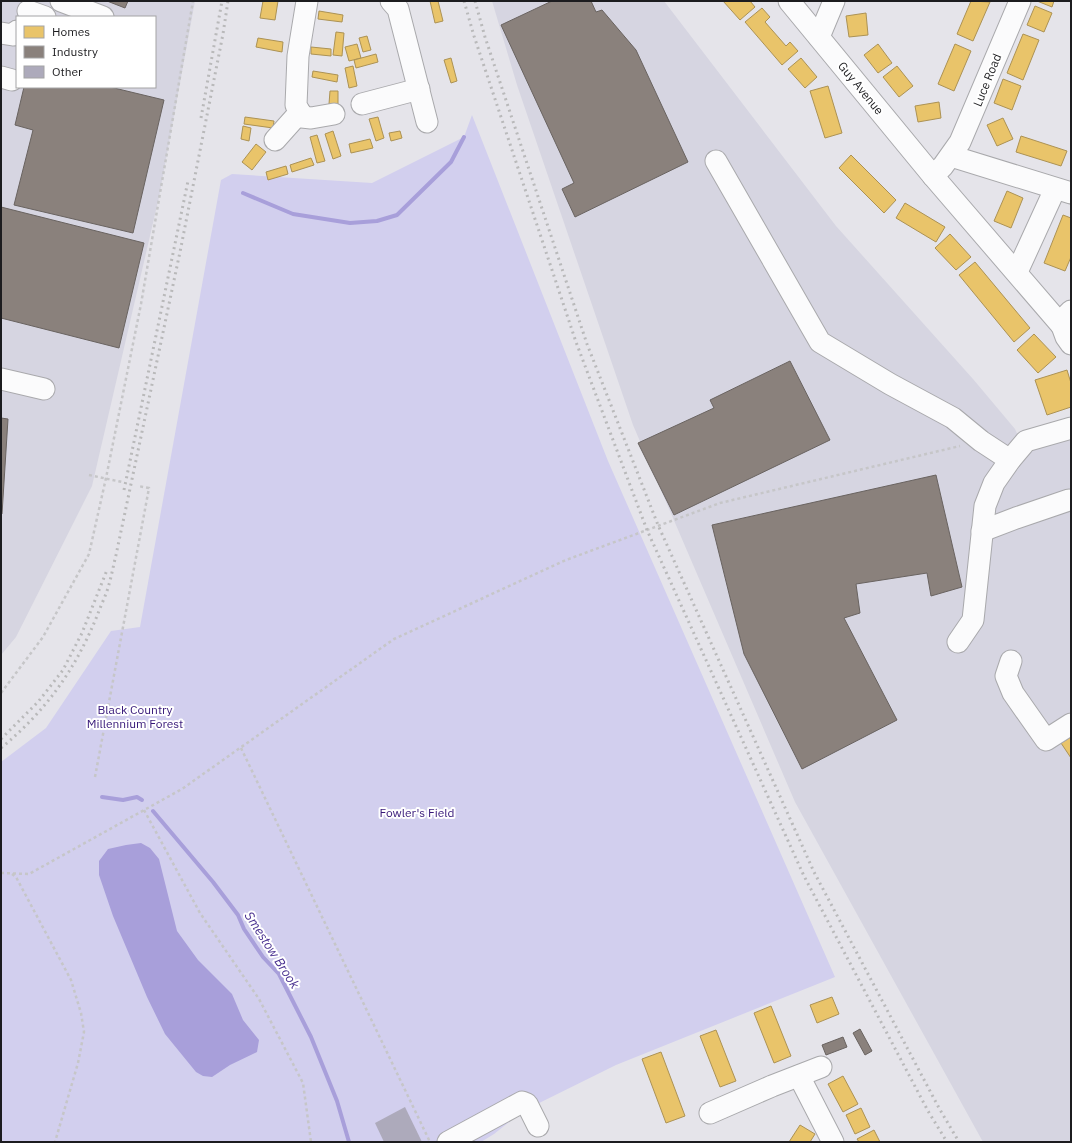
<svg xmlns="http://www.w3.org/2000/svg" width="1072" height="1143" viewBox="0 0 1072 1143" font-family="'IBM Plex Sans',sans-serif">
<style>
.built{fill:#d6d5e1;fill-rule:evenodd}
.green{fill:#d2cfee}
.water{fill:#a89fda}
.homes{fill:#e9c46a;stroke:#ac9254}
.industry{fill:#8a817c;stroke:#696360}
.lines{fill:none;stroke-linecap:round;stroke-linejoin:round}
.stream{stroke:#a89fda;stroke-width:4}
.building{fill:#adaabb}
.minor-casing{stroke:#a9a9ac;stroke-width:23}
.path{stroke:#c6c6c8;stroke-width:2.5;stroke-dasharray:3 3;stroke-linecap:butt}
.minor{stroke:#fbfbfc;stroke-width:21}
.rail{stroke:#b9b9ba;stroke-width:3;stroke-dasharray:2 4;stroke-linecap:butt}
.labels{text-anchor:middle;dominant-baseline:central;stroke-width:4;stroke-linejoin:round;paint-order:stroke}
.street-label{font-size:12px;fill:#1c1c1f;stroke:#fff}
.park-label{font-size:12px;fill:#361778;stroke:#fff}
.water-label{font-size:13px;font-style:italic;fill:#482f8f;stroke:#fff}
</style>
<rect width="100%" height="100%" fill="#e5e4ea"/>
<!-- built -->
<g class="built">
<path d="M1,1H195L159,197L92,486L16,637L1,655ZM17,17H155V87H17Z"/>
<polygon points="492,1 664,1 836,226 973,379 1015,429 1022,444 1071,438 1071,1142 983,1142 795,802 633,425 517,85"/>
</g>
<!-- green -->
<polygon class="green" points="472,115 608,461 835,977 616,1065 523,1111 494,1134 481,1142 1,1142 1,762 46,728 111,631 140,627 221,180 232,174 372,183 464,137"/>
<!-- water -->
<polygon class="water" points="141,843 150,848 159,859 177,931 198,960 232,994 243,1020 259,1040 257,1052 230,1065 212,1077 203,1076 196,1072 187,1061 165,1034 147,997 113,916 99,875 99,861 108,849 126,845"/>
<!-- homes -->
<g class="homes">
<polygon points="263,1 278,1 275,20 260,18"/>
<polygon points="430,1 438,1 443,21 435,23"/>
<polygon points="723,1 750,1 755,7 740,20"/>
<polygon points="971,1 990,2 973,41 957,34"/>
<polygon points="1037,1 1054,1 1052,7"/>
<polygon points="1035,6 1052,13 1044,32 1027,25"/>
<polygon points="762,8 770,17 765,22 786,46 790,42 798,51 782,65 745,22"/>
<polygon points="319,11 343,15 342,22 318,19"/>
<polygon points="866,13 868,35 849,37 846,16"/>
<polygon points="336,32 344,33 342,56 333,55"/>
<polygon points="1023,34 1039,40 1023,80 1007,73"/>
<polygon points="367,36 371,50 363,52 359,38"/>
<polygon points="258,38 283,42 282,52 256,47"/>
<polygon points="357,44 361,58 349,61 345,47"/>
<polygon points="878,44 892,63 878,73 864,55"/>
<polygon points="955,44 971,51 954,91 938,84"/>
<polygon points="311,47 331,49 331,56 311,54"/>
<polygon points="376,54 378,62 356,68 354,60"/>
<polygon points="451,58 457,81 451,83 444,60"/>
<polygon points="801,58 817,77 805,88 788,69"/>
<polygon points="353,66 357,86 349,88 345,68"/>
<polygon points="897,66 913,86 899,97 883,77"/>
<polygon points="313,71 338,75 337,82 312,77"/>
<polygon points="1003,79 1021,86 1012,110 994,103"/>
<polygon points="828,86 842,133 825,138 810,91"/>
<polygon points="330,91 338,91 338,105 329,104"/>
<polygon points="939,102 941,118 918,122 915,106"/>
<polygon points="245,117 274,121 273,128 244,124"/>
<polygon points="378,117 384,138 376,141 369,119"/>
<polygon points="1003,118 1013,139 997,146 987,125"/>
<polygon points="243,126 251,128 249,141 241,139"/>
<polygon points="333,131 341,156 333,159 325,134"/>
<polygon points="400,131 402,138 391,141 389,133"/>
<polygon points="317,135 325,161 317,163 310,137"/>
<polygon points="1021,136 1067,151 1061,166 1016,152"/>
<polygon points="370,139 373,148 351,153 349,144"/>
<polygon points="256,144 266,152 252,170 242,162"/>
<polygon points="851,155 896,200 884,213 839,168"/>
<polygon points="311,158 314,165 292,172 290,165"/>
<polygon points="286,166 288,174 268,180 266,172"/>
<polygon points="1007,191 1023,198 1011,228 994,221"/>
<polygon points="905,203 945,227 936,242 896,218"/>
<polygon points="1063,215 1071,218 1071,257 1065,271 1044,263"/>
<polygon points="950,234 971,257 956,270 935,248"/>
<polygon points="975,262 1030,328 1014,342 959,275"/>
<polygon points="1034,334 1056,357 1038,373 1017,350"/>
<polygon points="1067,370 1071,383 1071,407 1047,415 1035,380"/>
<polygon points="1071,737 1071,758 1061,743"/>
<polygon points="832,997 839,1014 817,1023 810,1005"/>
<polygon points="771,1006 791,1056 774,1063 754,1013"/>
<polygon points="716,1030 736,1081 720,1087 700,1036"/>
<polygon points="661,1052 685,1116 666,1123 642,1059"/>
<polygon points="843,1076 858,1104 843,1112 828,1084"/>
<polygon points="861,1108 870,1127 855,1134 846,1115"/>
<polygon points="800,1125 815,1134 810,1142 789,1142"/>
<polygon points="874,1130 880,1142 859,1142 857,1139"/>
</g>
<!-- industry -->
<g class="industry">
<polygon points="107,1 128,1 125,8"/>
<polygon points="552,1 591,1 596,12 602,10 636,50 688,162 575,217 562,189 574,183 501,25"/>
<polygon points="24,87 110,87 164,100 133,233 14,205 33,130 15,125"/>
<polygon points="1,207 144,243 119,348 1,318"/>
<polygon points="790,361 830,440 674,515 638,443 714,408 710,400"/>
<polygon points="1,418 8,419 2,514 1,514"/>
<polygon points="936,475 962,587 931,596 927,573 856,584 860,613 844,618 897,720 802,769 744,654 712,525"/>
<polygon points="860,1029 872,1051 865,1055 853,1033"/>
<polygon points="843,1037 847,1047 826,1055 822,1045"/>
</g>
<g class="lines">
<!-- stream -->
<g class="stream">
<polyline points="243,193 293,214 350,223 377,221 397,215 451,162 464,137"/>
<polyline points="102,797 123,800 137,797 142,800"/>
<polyline points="153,811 213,882 238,915 244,929 263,957 279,974 311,1037 337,1101 349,1142"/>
</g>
</g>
<!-- building -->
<polygon class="building" points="405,1107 422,1142 384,1142 375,1123"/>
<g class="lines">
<defs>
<g id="minor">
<polyline points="61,1 103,17"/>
<polyline points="307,1 298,56 296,105 302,117 311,118 334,114"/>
<polyline points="391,1 398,9 427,122"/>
<polyline points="789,1 933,176 1062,326"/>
<polyline points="28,11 45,17"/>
<polyline points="1,33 13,35 17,31"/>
<polyline points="819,37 834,1"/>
<polyline points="1,77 12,80"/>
<polyline points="362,104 419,89"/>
<polyline points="275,140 300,112"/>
<polyline points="951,156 1071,193"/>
<polyline points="716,161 820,342 890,384 953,418 981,441 1010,460"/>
<polyline points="933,176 943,166 960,142 1020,1"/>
<polyline points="1017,272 1055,189"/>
<polyline points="1071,311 1068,314 1062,326 1066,337 1071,344"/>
<polyline points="1,379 44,389"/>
<polyline points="982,531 1016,518 1069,500"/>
<polyline points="958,642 973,620 985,506 994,483 1010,460 1026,441 1071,428"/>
<polyline points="1011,661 1006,676 1013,693 1046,740 1071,724"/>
<polyline points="799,1076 833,1142"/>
<polyline points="710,1113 772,1086 821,1067"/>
<polyline points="448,1142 522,1102 527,1104 538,1126"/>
</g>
</defs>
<!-- minor casing -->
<use href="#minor" class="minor-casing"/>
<!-- path -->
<g class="path">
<polyline points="89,475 122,482"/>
<polyline points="1,693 43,637 89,554 106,478 141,304 193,1"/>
<polyline points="241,748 430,1142"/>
<polyline points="95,777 149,488 138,486"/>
<polyline points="144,810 200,913 259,999 303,1083 311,1142"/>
<polyline points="1,873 29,874 182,789 394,639 566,560 720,503 960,446"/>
<polyline points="12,874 16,877 71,980 81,1013 84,1032 78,1063 55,1142"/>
</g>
<!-- minor -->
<use href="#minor" class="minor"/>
<!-- rail -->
<g class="rail">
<polyline points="464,1 474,36 576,342 647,530 804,876 928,1111 947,1142"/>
<polyline points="475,1 485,37 587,344 658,525 814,872 939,1108 959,1142"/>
<polyline points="201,118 222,1"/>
<polyline points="124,490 188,181"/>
<polyline points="1,739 38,702 63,670 82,633 107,570"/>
<path d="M1,748C46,711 75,670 97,616C100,608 104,599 107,591C111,579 113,567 116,555L180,252L223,34L228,1"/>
</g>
</g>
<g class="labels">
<!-- street labels -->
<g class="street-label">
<text transform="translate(987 80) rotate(-68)">Luce Road</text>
<text transform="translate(861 88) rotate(51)">Guy Avenue</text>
</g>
<!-- park labels -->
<g class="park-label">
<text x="135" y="709">Black Country<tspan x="135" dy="14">Millennium Forest</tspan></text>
<text x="417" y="812">Fowler's Field</text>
</g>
<!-- water labels -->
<g class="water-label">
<text transform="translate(272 950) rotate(57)">Smestow Brook</text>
</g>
</g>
<!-- border -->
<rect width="1072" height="1143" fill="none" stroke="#1c1c1f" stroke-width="4"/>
<!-- legend -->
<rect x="16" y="16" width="140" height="72" fill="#ffffff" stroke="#a4a4a5"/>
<rect x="24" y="26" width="20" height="12" fill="#e9c46a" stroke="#a4a4a5"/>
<text x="52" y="36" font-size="12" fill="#1c1c1f">Homes</text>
<rect x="24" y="46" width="20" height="12" fill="#8a817c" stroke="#a4a4a5"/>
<text x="52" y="56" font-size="12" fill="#1c1c1f">Industry</text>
<rect x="24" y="66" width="20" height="12" fill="#adaabb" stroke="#a4a4a5"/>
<text x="52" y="76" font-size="12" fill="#1c1c1f">Other</text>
</svg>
